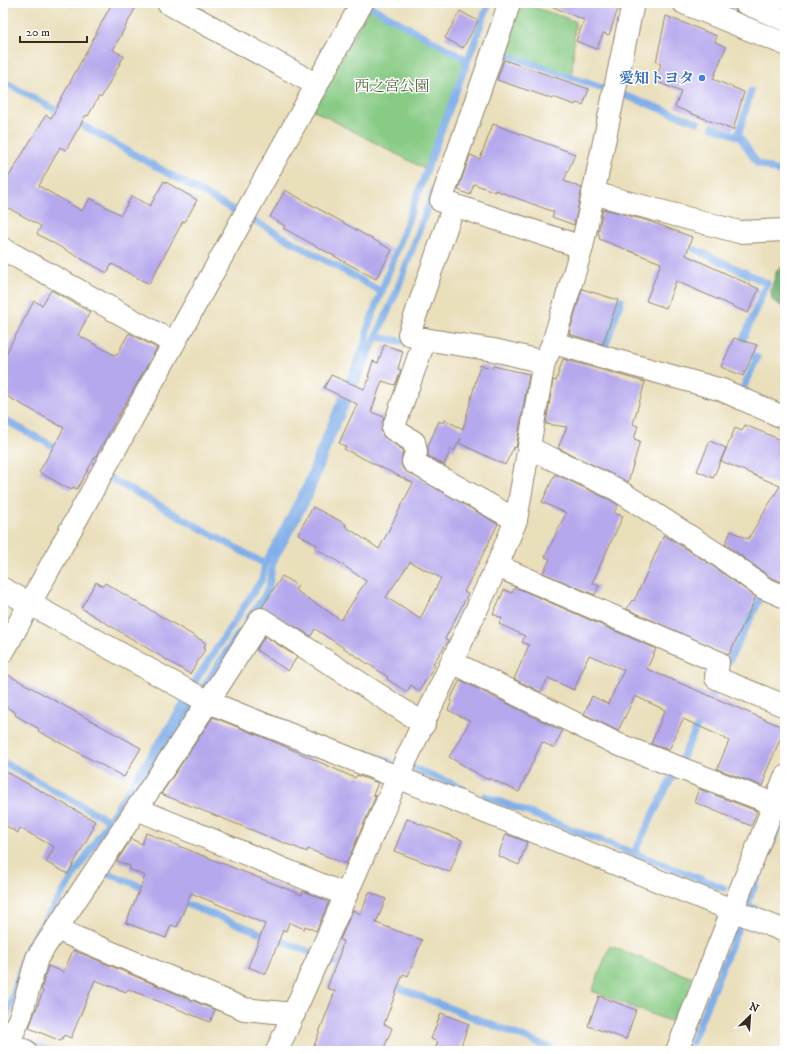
<svg xmlns="http://www.w3.org/2000/svg" width="788" height="1054" viewBox="0 0 788 1054" font-family="'IM FELL DW Pica','Noto Serif JP',serif">
<style>
.green{fill:#87cb84;stroke:#617a51}
.forest{fill:#6daf72;stroke:#546c48}
.lines{fill:none;stroke-linecap:round;stroke-linejoin:round}
.stream{stroke:#7faee9;stroke-width:7}
.building{fill:#b6a8ed;fill-rule:evenodd}
.street-casing{stroke:#92846c;stroke-width:24}
.primary-casing{stroke:#92846c;stroke-width:24}
.street{stroke:#fff;stroke-width:22}
.primary{stroke:#fff;stroke-width:22}
.shop-dot{fill:#3f7fe0;stroke:#fff;stroke-width:1.5}
.labels{text-anchor:middle;dominant-baseline:central;stroke-width:3;stroke-linejoin:round;paint-order:stroke}
.shop-label{font-size:15px;font-weight:bold;fill:#366cbe;stroke:#fff;text-anchor:end}
.park-label{font-size:15px;fill:#566242;stroke:#fff}
</style>
<rect width="100%" height="100%" fill="#fff"/>
<filter id="ink" filterUnits="userSpaceOnUse"><feTurbulence type="fractalNoise" baseFrequency=".025" numOctaves="2"/><feDisplacementMap in="SourceGraphic" scale="8" xChannelSelector="R" yChannelSelector="G"/><feConvolveMatrix kernelMatrix="1 2 1 2 8 2 1 2 1" color-interpolation-filters="sRGB"/></filter>
<filter id="wash" filterUnits="userSpaceOnUse"><feTurbulence type="fractalNoise" baseFrequency=".012" numOctaves="4" result="noise"/><feDisplacementMap in="SourceGraphic" scale="16" xChannelSelector="R" yChannelSelector="G"/><feGaussianBlur stdDeviation="0.9" result="paint"/><feColorMatrix in="noise" values="0 0 0 0 0 0 0 0 0 0 0 0 0 0 0 0 0 1.4 0 .05"/><feComposite in="paint" operator="in"/></filter>
<g filter="url(#wash)">
<rect width="100%" height="100%" fill="#eadfbb"/>
<!-- green -->
<g class="green">
<polygon points="517,3 522,3 575,21 572,76 501,51"/>
<polygon points="370,7 465,61 425,169 313,110"/>
<polygon points="610,946 695,979 677,1024 592,991"/>
</g>
<!-- forest -->
<polygon class="forest" points="785,265 785,308 772,300 771,290 777,270"/>
<g class="lines">
<!-- stream -->
<g class="stream">
<polyline points="370,6 467,60"/>
<polyline points="501,53 605,89"/>
<polyline points="3,81 63,114"/>
<polyline points="623,95 697,122"/>
<polyline points="73,120 237,212"/>
<polyline points="713,127 740,137 757,163 785,174"/>
<polyline points="738,136 751,91"/>
<polyline points="253,220 382,292"/>
<polyline points="694,249 767,283 739,349 757,358 741,393"/>
<polyline points="377,337 406,342"/>
<polyline points="604,351 621,300"/>
<polyline points="3,419 62,451"/>
<polyline points="110,478 265,564"/>
<polyline points="248,619 264,597 269,586 273,562 309,496 331,437 396,293 434,190"/>
<polyline points="729,661 762,595"/>
<polyline points="708,704 717,686 722,689"/>
<polyline points="367,753 391,762"/>
<polyline points="681,760 702,717"/>
<polyline points="3,762 108,820"/>
<polyline points="415,769 461,787"/>
<polyline points="143,780 239,633"/>
<polyline points="485,796 724,888"/>
<polyline points="634,853 675,771"/>
<polyline points="767,855 785,809"/>
<polyline points="102,871 148,889"/>
<polyline points="178,901 312,953"/>
<polyline points="755,908 747,905 759,875"/>
<polyline points="333,962 344,966"/>
<polyline points="389,984 558,1051"/>
<polyline points="3,1020 9,1010 26,950 185,702 196,680 262,579 265,564 307,484 317,457 367,339 367,330 489,3"/>
<polyline points="27,1042 49,1051"/>
<polyline points="692,1042 739,926"/>
</g>
</g>
<g id="blocks">
<!-- building -->
<g class="building">
<polygon points="112,3 138,3 113,50 124,56 101,98 99,96 88,116 86,115 66,150 60,147 39,186 82,211 90,198 121,215 132,196 150,206 164,181 197,200 185,222 183,221 149,284 112,264 107,273 37,234 41,226 3,205 3,186 46,115 51,118"/>
<polygon points="544,3 620,3 609,35 603,33 597,49 576,41 584,20"/>
<polygon points="460,11 478,21 463,48 445,38"/>
<polygon points="666,16 717,36 715,42 726,47 713,79 744,92 733,130 675,107 681,92 655,81 661,64 656,62"/>
<polygon points="504,60 589,89 583,105 576,103 575,105 553,97 553,99 497,80"/>
<polygon points="493,124 575,154 564,181 582,188 574,225 552,217 554,212 495,190 495,192 474,184 470,195 458,190 470,155 480,159"/>
<polygon points="285,190 392,250 376,279 283,228 285,226 270,217"/>
<polygon points="603,209 646,220 692,237 686,255 759,289 748,313 676,281 666,308 646,301 661,263 599,239 600,235 598,234"/>
<polygon points="582,289 618,300 603,344 569,334"/>
<polygon points="51,290 90,312 78,335 116,356 129,333 157,348 77,489 73,487 71,490 39,472 64,428 3,394 3,359 34,301 42,305"/>
<polygon points="734,338 757,345 743,376 721,367"/>
<path d="M384,345L403,351L398,369L401,370L395,385L382,381L371,412L384,417L381,430L383,436L403,450L401,464L403,469L498,524L464,592L468,594L445,639L448,641L433,664L435,665L419,691L411,685L407,692L387,679L388,677L315,629L311,636L262,607L282,576L298,586L295,590L341,620L366,581L334,559L315,548L317,545L298,534L313,507L346,524L345,526L379,549L413,483L344,449L346,447L339,443L357,404L324,388L331,375L364,389L370,378L368,377L373,361L378,363ZM410,562L441,578L420,619L386,597Z"/>
<polygon points="563,359 645,382 633,424 638,426 634,439 640,441 628,482 558,448 567,427 546,424 553,380 556,381"/>
<polygon points="480,365 492,368 493,366 529,374 516,448 514,447 505,465 459,443 461,438 454,451 451,449 444,465 428,456 428,446 439,421 443,423 445,420 463,429"/>
<polygon points="745,425 784,441 779,452 785,455 785,583 770,577 725,544 731,531 748,539 780,486 721,461 735,428 742,431"/>
<polygon points="710,441 726,448 713,478 697,471"/>
<polygon points="555,474 610,500 618,505 614,513 623,516 592,583 599,586 595,595 543,573 550,559 545,557 566,513 542,502"/>
<polygon points="664,535 710,564 756,597 729,655 627,609 632,600 634,601"/>
<polygon points="96,582 103,586 105,583 206,643 204,647 206,648 190,674 81,608"/>
<polygon points="515,587 656,649 647,669 785,728 764,777 766,778 763,786 717,769 729,741 725,739 725,738 683,719 669,750 651,744 665,710 635,696 618,731 584,714 592,696 608,704 624,670 589,655 574,690 548,678 541,692 514,679 529,645 522,642 525,636 499,624 502,618 493,614 504,590 512,593"/>
<polygon points="265,636 297,657 288,671 256,650"/>
<polygon points="3,672 141,748 124,777 38,731 39,729 15,715 16,713 3,705"/>
<polygon points="460,680 562,731 554,748 542,742 519,792 489,778 488,780 449,757 470,721 448,710 452,701 450,700"/>
<polygon points="213,717 277,743 355,778 357,775 378,783 373,795 376,796 346,864 308,849 307,852 161,794"/>
<polygon points="3,770 95,821 92,826 94,827 68,874 46,862 54,847 20,828 18,833 3,824"/>
<polygon points="699,789 757,811 751,826 694,802"/>
<polygon points="407,819 462,840 450,872 394,851"/>
<polygon points="146,833 302,895 303,891 329,902 316,931 305,926 304,929 289,922 286,931 283,930 266,974 248,967 265,924 191,893 177,927 171,925 166,938 126,923 145,876 129,869 130,866 117,861 131,839 142,844"/>
<polygon points="506,834 527,842 519,865 498,856"/>
<polygon points="369,892 386,899 376,923 422,940 408,976 403,974 384,1024 392,1028 383,1051 312,1051 335,991 327,988 341,950 343,941 340,940 353,910 361,914"/>
<polygon points="73,950 215,1010 210,1022 128,989 126,992 95,980 71,1038 64,1035 61,1041 29,1028 43,991 41,990 48,966 64,972"/>
<polygon points="599,996 636,1010 626,1039 588,1026"/>
<polygon points="441,1013 469,1024 459,1051 434,1051 438,1042 431,1039"/>
</g>
</g>
</g>
<g filter="url(#ink)">
<use href="#blocks" fill-opacity="0" stroke="#92846c" stroke-width="1"/>
<g class="lines">
<defs>
<g id="street">
<polyline points="168,3 317,85"/>
<polyline points="509,3 503,23 441,201 582,247"/>
<polyline points="593,193 739,232 785,230"/>
<polyline points="454,205 409,334 417,338 494,350 544,362"/>
<polyline points="3,249 174,343"/>
<polyline points="425,339 393,429 414,442 416,452 413,462 516,520"/>
<polyline points="553,343 722,390 785,418"/>
<polyline points="529,448 616,489 717,554 764,588 785,597"/>
<polyline points="497,566 718,662 716,678 785,706"/>
<polyline points="3,589 208,702 785,931"/>
<polyline points="3,652 362,3"/>
<polyline points="452,662 617,744 774,804"/>
<polyline points="137,809 346,895"/>
<polyline points="56,929 244,1009 294,1014"/>
<polyline points="8,1044 26,1051"/>
<polyline points="3,1050 8,1044 21,1015 37,958 208,702 261,619 424,724"/>
<polyline points="277,1051 398,777 497,566 516,520 544,362 553,343 582,247 633,3"/>
<polyline points="677,1051 785,777"/>
</g>
<g id="primary">
<polyline points="684,3 785,44"/>
<polyline points="745,3 785,20"/>
</g>
</defs>
<!-- street casing -->
<use href="#street" class="street-casing"/>
<!-- primary casing -->
<use href="#primary" class="primary-casing"/>
<!-- street -->
<use href="#street" class="street"/>
<!-- primary -->
<use href="#primary" class="primary"/>
</g>
</g>
<!-- markers -->
<circle class="shop-dot" cx="702" cy="78" r="4"/>
<g class="labels">
<!-- shop labels -->
<g class="shop-label">
<text x="694" y="78">愛知トヨタ</text>
</g>
<!-- park labels -->
<g class="park-label">
<text x="392" y="86">西之宮公園</text>
</g>
</g>
<!-- margin -->
<rect width="788" height="1054" fill="none" stroke="#fff" stroke-width="16"/>
<!-- north arrow -->
<g transform="translate(750 1016) rotate(25)" stroke="#ffffff" stroke-width="3" paint-order="stroke">
<path d="M0-3L7 15L0 10L-7 15Z" fill="#3b2a1e"/>
<text y="-6" font-size="11" font-weight="bold" text-anchor="middle" fill="#3b2a1e">N</text>
</g>
<!-- scale -->
<path d="M20 36v6h67v-6" fill="none" stroke="#3b2a1e" stroke-width="2"/>
<text x="26" y="36" font-size="12" fill="#3b2a1e" stroke="#ffffff" stroke-width="3" paint-order="stroke">20 m</text>
</svg>
